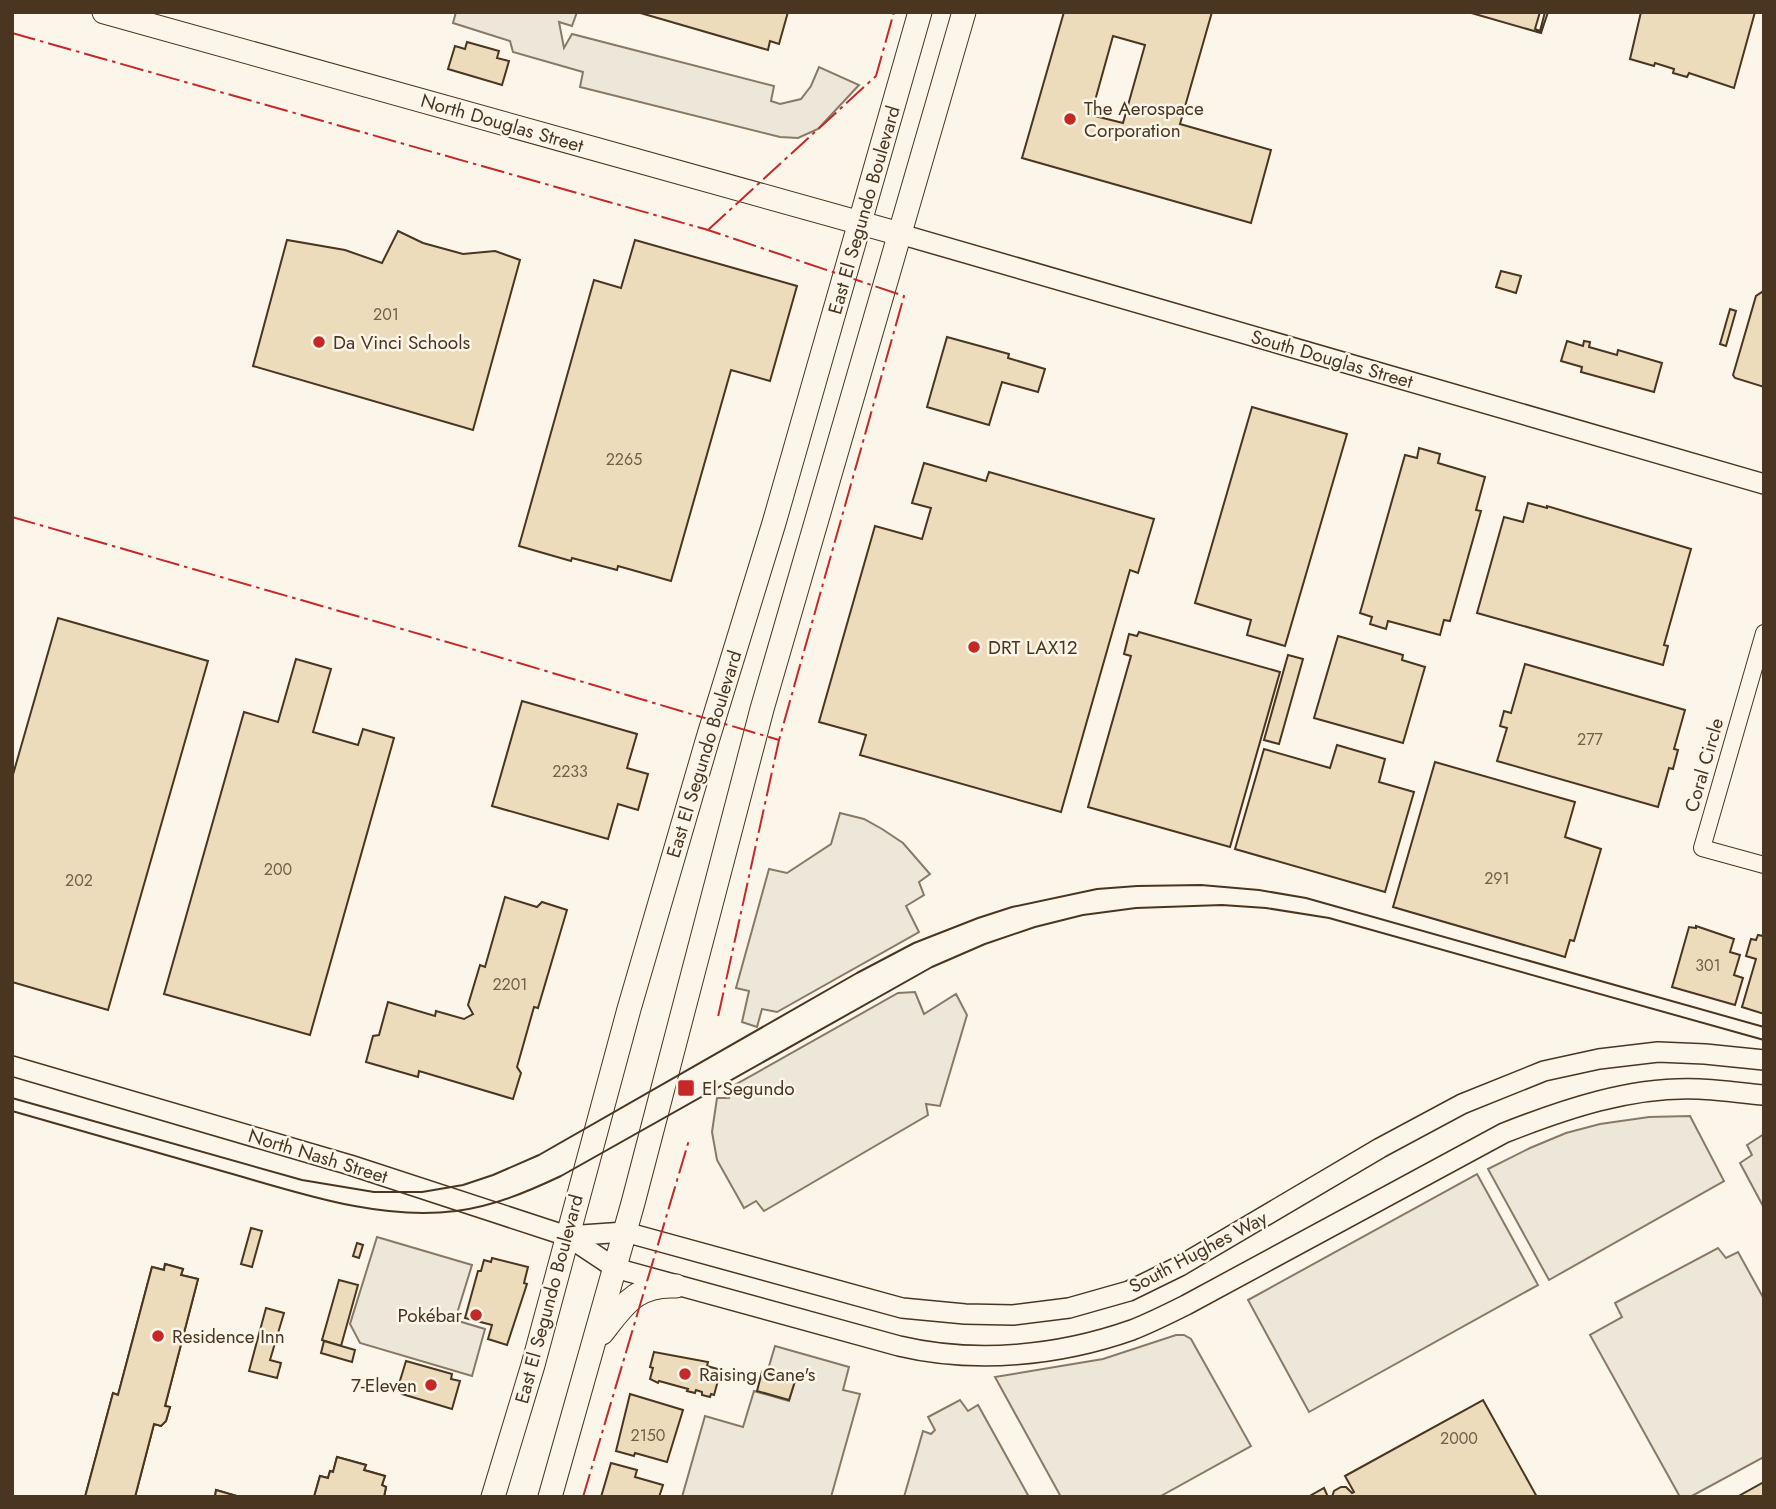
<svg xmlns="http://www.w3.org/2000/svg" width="1776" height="1509" viewBox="0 0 1776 1509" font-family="Jost,sans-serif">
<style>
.parking{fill:#ede7d9;stroke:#887966;stroke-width:2}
.building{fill:#ecdcbc;stroke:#4a3520;stroke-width:2;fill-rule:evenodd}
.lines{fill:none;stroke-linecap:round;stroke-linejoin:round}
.minor-casing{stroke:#4a3520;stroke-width:18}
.tertiary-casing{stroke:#4a3520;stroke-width:22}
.secondary-casing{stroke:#4a3520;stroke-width:25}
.minor{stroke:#fbf6e9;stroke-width:16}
.tertiary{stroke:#fbf6e9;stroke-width:19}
.secondary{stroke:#fbf6e9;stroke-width:23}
.tram{stroke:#4a3520;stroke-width:2}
.power{stroke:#c62828;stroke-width:2;stroke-dasharray:24 5 3.5 5;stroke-linecap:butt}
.poi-dot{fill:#c62828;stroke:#fbf6e9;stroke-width:2.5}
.labels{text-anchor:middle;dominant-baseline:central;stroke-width:5;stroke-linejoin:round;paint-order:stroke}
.number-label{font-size:16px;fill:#725f47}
.poi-label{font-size:19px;fill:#4a3520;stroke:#fbf6e9;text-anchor:start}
.street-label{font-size:19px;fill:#4a3520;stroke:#fbf6e9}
</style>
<rect width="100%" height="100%" fill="#fbf6e9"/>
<!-- parking -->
<g class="parking">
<polygon points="456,12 577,12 572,26 559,22 564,48 572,34 774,86 771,101 780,104 801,99 811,86 819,67 859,85 818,129 798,138 780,137 580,87 583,72 513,52 510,41 453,23"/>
<polygon points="840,813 864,819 882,829 903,843 930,874 919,882 924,895 906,906 919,932 777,1012 762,1009 757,1027 742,1022 749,991 736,988 769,869 787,873 831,844"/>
<polygon points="915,992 924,1014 956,994 967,1015 940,1106 926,1104 928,1115 764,1211 756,1201 744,1208 717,1160 712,1132 717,1098 729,1098 733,1086 898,993"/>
<polygon points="1690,1116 1724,1181 1549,1280 1488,1169 1530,1148 1566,1133 1600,1124 1649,1117"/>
<polygon points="1764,1134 1764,1208 1740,1163 1752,1155 1747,1145"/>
<polygon points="1477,1174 1538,1285 1309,1412 1248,1300"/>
<polygon points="377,1237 472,1265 455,1320 485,1329 472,1376 360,1343 350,1324"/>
<polygon points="1718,1248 1726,1258 1738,1252 1764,1299 1764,1457 1690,1497 1680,1497 1590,1335 1622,1317 1615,1303"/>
<polygon points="1176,1335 1184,1335 1191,1339 1251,1446 1159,1497 1061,1497 995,1377 1103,1359"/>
<polygon points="775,1346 849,1367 843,1390 860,1394 831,1497 682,1497 705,1416 743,1427 754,1391 789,1401 795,1381 767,1373"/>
<polygon points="960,1400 968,1411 978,1405 1029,1497 904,1497 923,1431 931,1434 935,1430 928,1417"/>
</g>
<!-- building -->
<g class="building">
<polygon points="637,12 788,12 779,44 770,41 768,50"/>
<path d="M1064,12H1212L1180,124L1271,150L1251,223L1022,158ZM1113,36L1145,45L1123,123L1091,115Z"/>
<polygon points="1468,12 1540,12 1535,29 1540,31 1545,12 1548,12 1541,33"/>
<polygon points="1641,12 1755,12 1734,88 1689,73 1687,77 1673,73 1674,69 1655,63 1654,66 1630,59"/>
<polygon points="467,42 499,51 497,58 509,61 502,85 448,69 455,46 465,49"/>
<polygon points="398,231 423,243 463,254 495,251 520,260 473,430 253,366 287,240 345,250 382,263"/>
<polygon points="635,240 797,286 770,381 731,370 671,581 618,566 617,570 572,558 571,561 519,546 594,280 621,288"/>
<polygon points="1501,271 1521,276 1516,293 1496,287"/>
<polygon points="1762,292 1764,293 1764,387 1735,378 1733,375 1756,296"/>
<polygon points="1730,309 1736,311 1726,346 1720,344"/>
<polygon points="947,337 1009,354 1008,358 1045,369 1038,392 1002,382 989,425 927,407"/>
<polygon points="1567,341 1583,346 1584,341 1590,342 1589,347 1617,355 1618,350 1662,363 1654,392 1581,372 1582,367 1561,361"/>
<polygon points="1252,407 1347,434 1285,646 1247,635 1251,620 1195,603"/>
<polygon points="1419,448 1440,454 1438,463 1485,477 1476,510 1481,511 1450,621 1444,620 1440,635 1388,621 1386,629 1370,624 1372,617 1360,613 1405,455 1417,458"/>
<polygon points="924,463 986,481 989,472 1154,519 1138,573 1130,570 1061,812 860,755 866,735 819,722 875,526 922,539 931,508 912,503"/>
<polygon points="1528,503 1547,508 1547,506 1691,549 1664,645 1668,646 1663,665 1477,613 1504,517 1523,522"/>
<polygon points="58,618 208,661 108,1010 12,982 12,778"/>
<polygon points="1139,632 1280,672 1230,847 1088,807 1131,656 1124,654 1129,634 1137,636"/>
<polygon points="1338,636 1403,655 1402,660 1425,667 1403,743 1314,718"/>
<polygon points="1288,655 1303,659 1279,744 1264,740"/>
<polygon points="296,659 331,669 313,732 358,745 363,729 394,738 310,1035 164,994 244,712 278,722"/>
<polygon points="1525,664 1685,710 1674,749 1678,750 1673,769 1669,768 1658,807 1497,761 1507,728 1500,726 1504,711 1511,713"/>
<polygon points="522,701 637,734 627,768 648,774 638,810 618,804 608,839 492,806"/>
<polygon points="1337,745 1385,759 1379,782 1414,792 1385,892 1235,849 1264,749 1330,768"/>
<polygon points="1435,762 1575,802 1565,837 1601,849 1574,941 1570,940 1565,957 1393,907"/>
<polygon points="505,897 537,907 542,902 567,910 538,1008 534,1007 517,1067 521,1073 513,1099 419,1071 418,1077 366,1062 373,1036 379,1035 388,1002 435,1016 436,1011 464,1019 473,1014 468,1005 480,965 485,967"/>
<polygon points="1696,926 1734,939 1730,952 1740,955 1734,975 1743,978 1735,1005 1672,987 1689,927 1696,928"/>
<polygon points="1764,933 1764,1014 1742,1007 1756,959 1746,956 1751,939 1756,940 1758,935 1763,936"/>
<polygon points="251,1228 262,1231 252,1267 241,1264"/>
<polygon points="357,1243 363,1245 359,1258 353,1256"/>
<polygon points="492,1258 528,1267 524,1283 527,1284 507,1345 488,1339 492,1325 465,1318 478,1271 481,1271 484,1260 491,1262"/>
<polygon points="165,1264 183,1269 181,1275 198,1279 165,1406 170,1407 166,1421 161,1426 154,1424 135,1497 85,1497 113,1393 118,1395 152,1267 164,1270"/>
<polygon points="165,1264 183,1269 181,1275 198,1279 165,1406 170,1407 166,1421 161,1426 154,1424 135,1497 85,1497 113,1393 118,1395 152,1267 164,1270"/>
<polygon points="339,1280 358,1285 341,1346 322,1340"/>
<polygon points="266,1308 284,1313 270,1360 281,1363 277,1378 249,1371"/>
<polygon points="324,1341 355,1350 352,1362 321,1353"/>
<polygon points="654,1352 708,1362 707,1366 721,1370 714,1395 711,1394 710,1397 702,1395 702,1392 696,1390 695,1393 687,1391 688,1389 659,1381 658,1383 650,1379 653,1368 650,1367"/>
<polygon points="406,1361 452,1374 451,1379 460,1381 452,1409 402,1394 405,1385 399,1384"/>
<polygon points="762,1372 795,1381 789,1400 757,1391"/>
<polygon points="630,1394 683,1410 667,1462 635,1453 634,1456 616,1451"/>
<polygon points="1483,1400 1537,1497 1332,1497 1334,1491 1341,1487 1346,1487 1352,1493 1354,1492 1345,1476"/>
<polygon points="337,1457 366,1465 364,1470 385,1476 382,1485 386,1487 384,1497 314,1497 320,1476 328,1478 330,1471 333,1472"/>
<polygon points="337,1457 366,1465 364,1470 385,1476 382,1485 386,1487 384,1497 314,1497 320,1476 328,1478 330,1471 333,1472"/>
<polygon points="611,1463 637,1470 635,1477 663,1485 659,1497 601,1497"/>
<polygon points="1764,1482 1764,1497 1737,1497"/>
<polygon points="1324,1488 1328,1497 1308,1497"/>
<polygon points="216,1490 240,1497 215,1497"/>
<polygon points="216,1490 240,1497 215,1497"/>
</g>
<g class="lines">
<defs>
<polyline id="minor" points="1764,633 1702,848 1764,865"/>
<g id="tertiary">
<polyline points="900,234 1764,484"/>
<path d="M12,1066L350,1165L567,1236L615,1268L899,1346C975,1364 1058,1356 1132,1330C1150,1323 1168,1314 1186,1305L1504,1133C1565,1109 1632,1086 1699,1089C1720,1090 1742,1093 1764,1095"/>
<polyline points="567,1236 625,1232 902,1308 965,1314 1013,1315 1069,1308 1129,1291 1180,1266 1380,1148 1462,1104 1544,1071 1599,1059 1658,1052 1705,1054 1764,1060"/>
</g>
<g id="secondary">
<polyline points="104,12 900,234"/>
<path d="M602,1333C624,1305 636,1284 676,1286"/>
<polyline points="493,1497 533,1365 629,1009 708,738 774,523 920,12"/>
<polyline points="550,1497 633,1203 762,709 964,12"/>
</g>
</defs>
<!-- minor casing -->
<use href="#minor" class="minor-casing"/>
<!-- tertiary casing -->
<use href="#tertiary" class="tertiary-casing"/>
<!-- secondary casing -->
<use href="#secondary" class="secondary-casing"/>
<!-- minor -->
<use href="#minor" class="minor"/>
<!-- tertiary -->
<use href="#tertiary" class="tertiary"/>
<!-- secondary -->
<use href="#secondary" class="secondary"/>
<!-- tram -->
<g class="tram">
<polyline points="12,1098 302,1180 374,1192 422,1192 463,1185 493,1175 539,1155 857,973 914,943 978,918 1012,907 1097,889 1137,886 1201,885 1259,890 1306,898 1764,1027"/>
<path d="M12,1111C82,1131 152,1151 222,1171C297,1192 377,1221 456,1211C494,1206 527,1192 561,1176L932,967L985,944L1035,927L1083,915L1136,908L1222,905L1266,908L1329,918L1764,1040"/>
</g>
<!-- power -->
<g class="power">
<polyline points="12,33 708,230 904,296 779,740 718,1017"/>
<polyline points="708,230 876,76 894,12"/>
<polyline points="12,517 475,650 779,740"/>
<polyline points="583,1497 689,1140"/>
</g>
</g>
<!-- markers -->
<g class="poi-dot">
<circle cx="1070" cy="119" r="7"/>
<circle cx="319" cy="342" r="7"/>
<circle cx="974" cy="647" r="7"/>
<rect x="677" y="1079" width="18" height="18" rx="3.5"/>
<circle cx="476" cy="1315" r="7"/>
<circle cx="158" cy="1336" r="7"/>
<circle cx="685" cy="1374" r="7"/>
<circle cx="431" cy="1385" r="7"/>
</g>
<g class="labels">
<!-- number labels -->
<g class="number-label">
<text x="386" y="314">201</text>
<text x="624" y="459">2265</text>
<text x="1590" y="739">277</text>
<text x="570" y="771">2233</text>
<text x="278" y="869">200</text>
<text x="1497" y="878">291</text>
<text x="79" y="880">202</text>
<text x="1708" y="965">301</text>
<text x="510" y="984">2201</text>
<text x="648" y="1435">2150</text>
<text x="1459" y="1438">2000</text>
</g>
<!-- poi labels -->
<g class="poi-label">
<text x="1084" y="108">The Aerospace<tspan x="1084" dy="22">Corporation</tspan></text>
<text x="333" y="342">Da Vinci Schools</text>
<text x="988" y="647">DRT LAX12</text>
<text x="702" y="1088">El Segundo</text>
<text x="462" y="1315" text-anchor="end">Pokébar</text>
<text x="172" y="1336">Residence Inn</text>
<text x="699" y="1374">Raising Cane's</text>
<text x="417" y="1385" text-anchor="end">7-Eleven</text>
</g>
<!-- street labels -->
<g class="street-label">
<text transform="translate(502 123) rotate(16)">North Douglas Street</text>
<text transform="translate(864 210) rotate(-74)">East El Segundo Boulevard</text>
<text transform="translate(1332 359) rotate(16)">South Douglas Street</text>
<text transform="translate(704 754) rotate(-73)">East El Segundo Boulevard</text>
<text transform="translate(1704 765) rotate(-74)">Coral Circle</text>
<text transform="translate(318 1156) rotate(17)">North Nash Street</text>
<text transform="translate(1198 1252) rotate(-28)">South Hughes Way</text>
<text transform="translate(549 1299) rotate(-75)">East El Segundo Boulevard</text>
</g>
</g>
<!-- border -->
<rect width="1776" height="1509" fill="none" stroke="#4a3520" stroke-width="28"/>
</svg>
